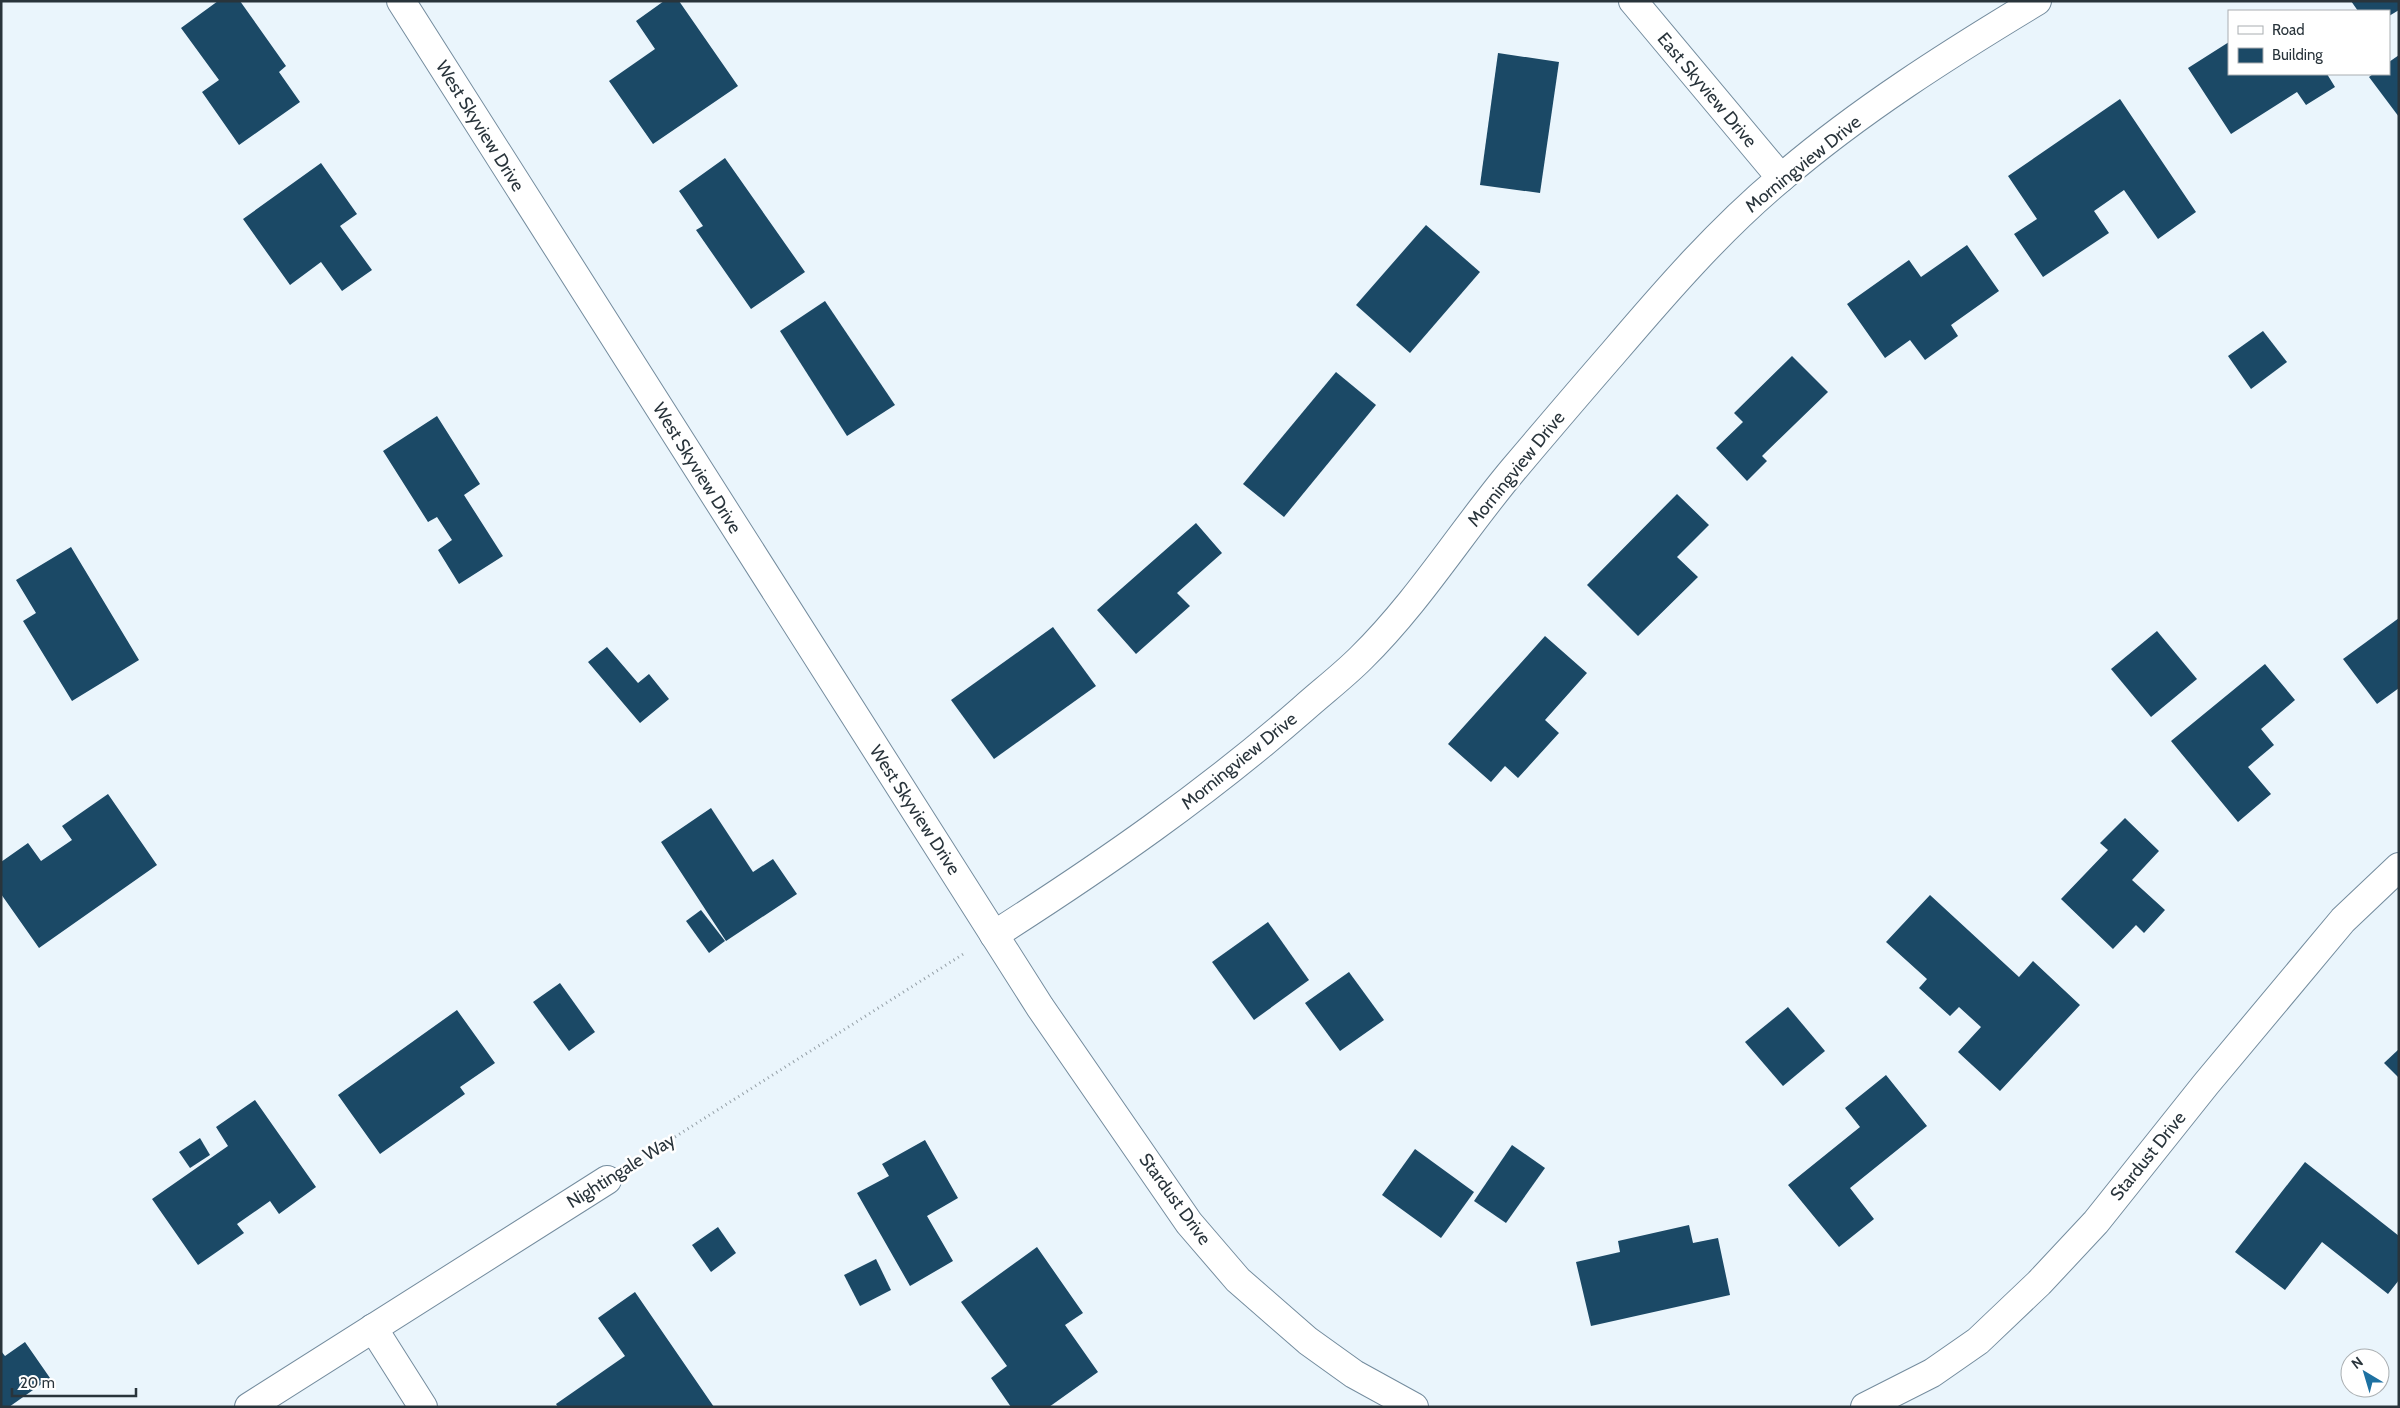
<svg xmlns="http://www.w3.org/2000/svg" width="2400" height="1408" viewBox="0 0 2400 1408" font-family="Cabin,sans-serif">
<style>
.building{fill:#1b4966}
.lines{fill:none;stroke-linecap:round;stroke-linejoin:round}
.street-casing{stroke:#748c9e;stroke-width:30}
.path{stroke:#949fa6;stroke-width:3;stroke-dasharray:1 4;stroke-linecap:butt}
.street{stroke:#fff;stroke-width:28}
.labels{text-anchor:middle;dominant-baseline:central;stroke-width:5;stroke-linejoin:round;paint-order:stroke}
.street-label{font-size:18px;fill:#29343b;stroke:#fff}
</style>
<rect width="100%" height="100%" fill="#eaf5fc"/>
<!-- building -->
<g class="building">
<polygon points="218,1 240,1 286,66 279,72 300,102 239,145 202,92 219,80 181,28"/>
<polygon points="664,1 679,1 738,86 653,144 609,81 655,49 636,21"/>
<polygon points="2351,1 2399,1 2399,10 2389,16 2389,11 2358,11"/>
<polygon points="2229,42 2229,74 2327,74 2335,87 2306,105 2297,92 2231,134 2188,68"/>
<polygon points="1498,53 1559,62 1540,193 1480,185"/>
<polygon points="2399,55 2399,117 2369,77 2373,74 2389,74 2389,62"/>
<polygon points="2120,99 2196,212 2158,239 2124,190 2094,211 2109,233 2043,277 2014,234 2037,219 2008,176"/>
<polygon points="725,158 805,272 751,309 696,230 703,226 679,191"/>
<polygon points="321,163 357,214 340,226 372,270 342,291 321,262 290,285 243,219"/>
<polygon points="1426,225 1480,272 1410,353 1356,305"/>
<polygon points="1967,245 1999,291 1951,325 1958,336 1925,360 1910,340 1885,358 1847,304 1909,260 1921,277"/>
<polygon points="825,301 895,405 847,436 780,331"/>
<polygon points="2263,331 2287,362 2251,389 2228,356"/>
<polygon points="1792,356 1828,392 1762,456 1767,461 1747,481 1716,448 1743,422 1734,413"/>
<polygon points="1336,372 1376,405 1284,517 1243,484"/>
<polygon points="437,416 480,484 464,495 503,556 459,584 438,550 452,540 437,517 428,522 383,451"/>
<polygon points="1677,494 1709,525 1677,557 1698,577 1638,636 1587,585"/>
<polygon points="1196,523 1222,553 1177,593 1190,606 1136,654 1097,610"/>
<polygon points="71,547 139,660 72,701 23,621 36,613 16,580"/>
<polygon points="2399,618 2399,688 2377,704 2343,659"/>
<polygon points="1053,627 1096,686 994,759 951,700"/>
<polygon points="2157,631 2197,679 2151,717 2111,669"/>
<polygon points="1545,636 1587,673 1545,720 1559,733 1518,778 1505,766 1491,782 1448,744"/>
<polygon points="607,647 638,683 649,674 669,699 640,723 588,662"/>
<polygon points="2265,664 2295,700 2261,729 2274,745 2248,767 2271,794 2238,822 2171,741"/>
<polygon points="108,794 157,865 39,948 1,894 1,862 28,843 41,861 72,840 62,826"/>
<polygon points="711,808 753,872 773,859 797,894 726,941 661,842"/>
<polygon points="2125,818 2159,851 2132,880 2165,910 2144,933 2136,925 2113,949 2061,899 2108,850 2100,843"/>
<polygon points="1930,895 2019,977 2033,961 2080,1005 2000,1091 1958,1052 1981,1027 1959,1007 1950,1016 1919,988 1927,979 1886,942"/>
<polygon points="701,910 725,941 709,953 686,921"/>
<polygon points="1268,922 1309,980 1254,1020 1212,962"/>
<polygon points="1349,972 1384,1020 1340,1051 1305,1003"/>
<polygon points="560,983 595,1032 569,1051 533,1002"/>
<polygon points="1788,1007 1825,1051 1783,1086 1745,1042"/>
<polygon points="457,1010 495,1063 460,1087 465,1094 380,1154 338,1095"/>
<polygon points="2399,1049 2399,1078 2384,1063"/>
<polygon points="1886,1075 1927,1126 1850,1188 1874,1219 1839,1247 1788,1185 1860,1127 1845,1108"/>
<polygon points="255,1100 316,1187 279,1214 270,1201 237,1224 244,1233 198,1265 152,1199 228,1146 216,1127"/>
<polygon points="200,1138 210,1155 190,1168 179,1152"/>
<polygon points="925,1140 958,1198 927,1216 953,1261 910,1286 857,1193 889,1176 882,1164"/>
<polygon points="1512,1145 1545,1168 1506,1223 1474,1201"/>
<polygon points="1415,1149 1474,1192 1441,1238 1382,1195"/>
<polygon points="2305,1162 2399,1236 2399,1280 2388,1294 2322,1242 2285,1290 2235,1252"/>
<polygon points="1689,1225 1693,1243 1718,1238 1730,1295 1591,1326 1576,1262 1620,1252 1618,1241"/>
<polygon points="718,1227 736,1253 711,1272 692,1245"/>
<polygon points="1037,1247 1083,1313 1065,1325 1098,1372 1049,1407 1011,1407 991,1378 1007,1366 961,1302"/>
<polygon points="876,1259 891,1290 860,1306 844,1275"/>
<polygon points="635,1292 714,1407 558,1407 556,1404 625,1356 598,1318"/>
<polygon points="25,1342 50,1378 9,1407 1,1407 1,1351 5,1356"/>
</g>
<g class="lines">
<defs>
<g id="street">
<polyline points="401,1 1040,1007 1189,1223 1238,1280 1308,1341 1354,1374 1414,1407"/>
<polyline points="1633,1 1781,178"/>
<path d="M994,935C1102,866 1206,794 1303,709C1322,692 1343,676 1361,658C1419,601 1461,532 1513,470C1546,431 1580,391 1614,352C1666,291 1719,230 1781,178C1859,111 1949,54 2037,1"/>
<polyline points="373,1328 423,1407"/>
<polyline points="249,1407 607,1180"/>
<polyline points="1865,1407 1932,1373 1978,1341 2039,1283 2096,1222 2206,1084 2343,920 2399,867"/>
</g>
</defs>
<!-- street casing -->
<use href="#street" class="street-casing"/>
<!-- path -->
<polyline class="path" points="637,1161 965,953"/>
<!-- street -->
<use href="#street" class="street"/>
</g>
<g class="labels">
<!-- street labels -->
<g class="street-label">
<text transform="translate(1707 90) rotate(50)">East Skyview Drive</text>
<text transform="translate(480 126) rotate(58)">West Skyview Drive</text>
<text transform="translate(1803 164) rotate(-39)">Morningview Drive</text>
<text transform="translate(697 468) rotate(58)">West Skyview Drive</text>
<text transform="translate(1516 469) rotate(-51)">Morningview Drive</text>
<text transform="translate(1239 761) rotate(-39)">Morningview Drive</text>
<text transform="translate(915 810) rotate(57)">West Skyview Drive</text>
<text transform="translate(2148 1156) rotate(-51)">Stardust Drive</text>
<text transform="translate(621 1171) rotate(-32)">Nightingale Way</text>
<text transform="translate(1175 1199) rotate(54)">Stardust Drive</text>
</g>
</g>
<!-- border -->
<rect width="2400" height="1408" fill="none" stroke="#29343b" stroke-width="5"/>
<!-- legend -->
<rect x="2228" y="10" width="162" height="65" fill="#ffffff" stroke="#a9aeb1"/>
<rect x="2238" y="26" width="25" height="8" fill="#ffffff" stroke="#a9aeb1"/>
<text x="2272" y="35" font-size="15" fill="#29343b">Road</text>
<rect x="2238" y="48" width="25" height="15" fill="#1b4966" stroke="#a9aeb1"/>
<text x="2272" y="60" font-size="15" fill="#29343b">Building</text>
<!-- north arrow -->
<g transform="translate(2365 1373) rotate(322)"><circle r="24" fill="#ffffff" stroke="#a9aeb1"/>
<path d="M0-4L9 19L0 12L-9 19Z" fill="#1d71a2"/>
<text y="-8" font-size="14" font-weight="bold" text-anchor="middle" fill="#29343b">N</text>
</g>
<!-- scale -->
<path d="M12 1388v8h124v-8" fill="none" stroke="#29343b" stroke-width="2.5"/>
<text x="20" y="1388" font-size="15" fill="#29343b" stroke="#ffffff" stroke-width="4" paint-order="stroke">20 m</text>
</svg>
